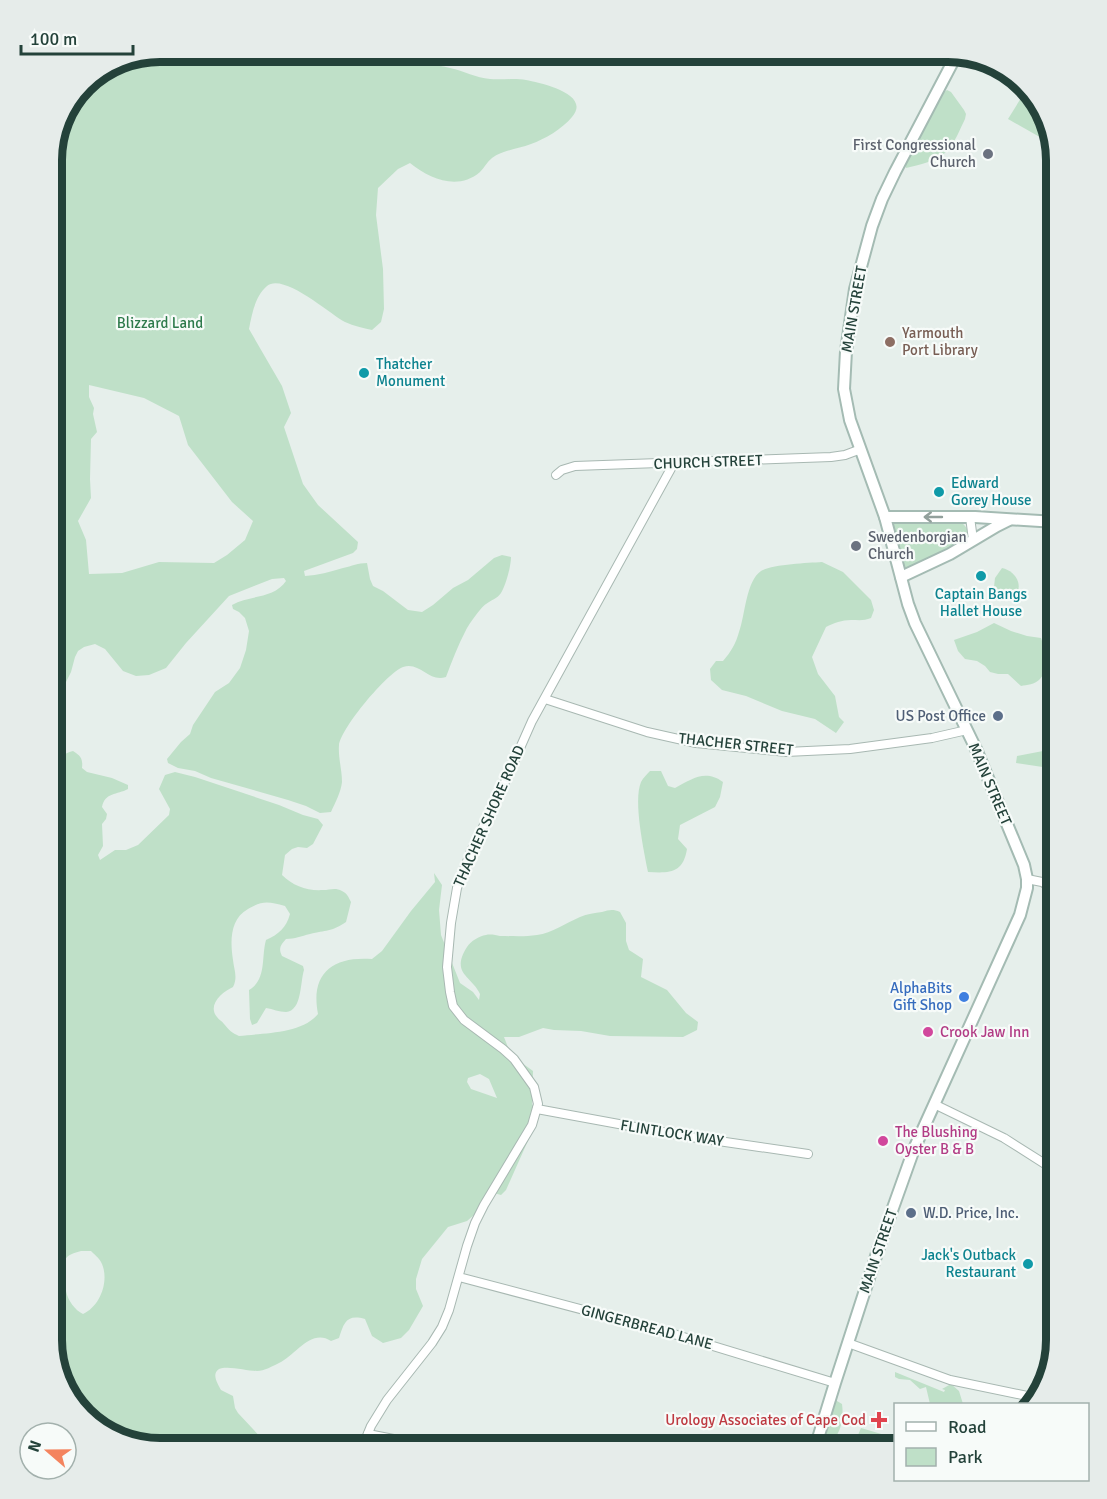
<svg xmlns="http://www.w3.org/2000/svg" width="1107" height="1499" viewBox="0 0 1107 1499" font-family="Signika,sans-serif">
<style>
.green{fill:#bfe0c8;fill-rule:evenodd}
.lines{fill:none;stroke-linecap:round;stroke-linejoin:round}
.street-casing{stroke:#a8b8b2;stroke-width:10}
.secondary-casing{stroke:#a4bbb3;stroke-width:14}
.street{stroke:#fff;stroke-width:8}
.secondary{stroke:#fff;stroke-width:10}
.oneway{stroke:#92a09c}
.worship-dot{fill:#6b7280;stroke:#f7fbf9;stroke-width:2}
.education-dot{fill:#8d6e63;stroke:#f7fbf9;stroke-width:2}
.culture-dot{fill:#0f9aa8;stroke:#f7fbf9;stroke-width:2}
.service-dot{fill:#5c6f8a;stroke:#f7fbf9;stroke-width:2}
.shop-dot{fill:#3f7fe0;stroke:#f7fbf9;stroke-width:2}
.hotel-dot{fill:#d1479c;stroke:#f7fbf9;stroke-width:2}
.health-dot{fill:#e0444e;stroke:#f7fbf9;stroke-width:2}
.labels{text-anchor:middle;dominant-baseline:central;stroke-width:4.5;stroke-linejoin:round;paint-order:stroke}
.worship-label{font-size:15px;fill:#5b616d;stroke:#f7fbf9;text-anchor:end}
.street-label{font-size:15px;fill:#24423a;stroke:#f7fbf9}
.park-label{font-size:15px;fill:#2d7a4b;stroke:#f7fbf9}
.education-label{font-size:15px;fill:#785e54;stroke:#f7fbf9;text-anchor:start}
.culture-label{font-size:15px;fill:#0d838f;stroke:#f7fbf9;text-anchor:start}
.service-label{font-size:15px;fill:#4e5e75;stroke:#f7fbf9;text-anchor:end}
.shop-label{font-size:15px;fill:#366cbe;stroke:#f7fbf9;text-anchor:end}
.hotel-label{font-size:15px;fill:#b23c85;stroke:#f7fbf9;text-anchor:start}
.health-label{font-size:15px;fill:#be3a42;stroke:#f7fbf9;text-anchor:end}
.rim{fill:none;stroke:#24423a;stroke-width:8}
</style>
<rect width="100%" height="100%" fill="#e6efeb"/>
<!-- green -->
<g class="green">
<path d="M160,51H428C429,66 439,65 450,68C464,71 476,78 490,79C501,80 516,78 526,80C541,83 592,94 572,117C562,129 545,139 531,144C518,149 503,150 492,158C487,162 484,168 480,172C458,191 430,179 410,163L398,169L378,188L376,215L383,269L384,309L381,322L372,330C363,328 354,326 345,322C330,314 283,272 267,286C255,296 252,314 249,329L282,386L291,413L284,427L303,484L318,505L358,542L357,549L353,553L304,571L305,576C318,575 330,572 343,568C352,566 358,563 367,563L370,579L373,586L383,591L408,610L422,612L433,605L453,588L468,580L494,558L502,555L511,557C511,566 506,585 501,593C497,599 491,600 486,604C481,607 469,624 466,630C458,645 452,661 446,677C429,683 420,661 403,667C386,674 342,727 339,745C338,757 342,770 342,782C341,792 335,803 331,812L320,813L306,806L288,800L211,778L195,771L178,768L168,763L167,759L181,742L190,734L193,725L215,692L229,683L240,668L246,650L249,631L245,618L239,612L233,609L232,605C249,595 274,599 286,581L284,578L272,579L229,596L186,643L166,668L149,675L136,676L123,671L105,649L95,644L84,647L78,651L75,657L71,672L61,692L51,699V152L62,112L88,78ZM89,385L144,398L179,416L188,445L232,502L253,521L245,540L227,555L214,563L159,562L122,573L89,574L86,540L78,521L91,498L90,479L91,439L97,432L93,414L94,408L89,397Z"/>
<path d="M947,90L951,92L964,110L966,114L965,119C960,129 955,143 946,152C937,161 919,165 906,168L905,164L943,93Z"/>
<polygon points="1026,90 1041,105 1052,144 1008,119"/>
<path d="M896,521H960C967,527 971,532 966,542L908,569L904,567L892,526Z"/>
<path d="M822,562L843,572L871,600L874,610L871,618C864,621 859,620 851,620C842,620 834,623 826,627L812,657L818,674L835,696L839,717L844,722L836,733L815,719L782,711L746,696L722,690L711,680L710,669L716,661H723C731,652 736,643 739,632C745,616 746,581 761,571C774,564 807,563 822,562Z"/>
<path d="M1002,568C1017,571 1026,589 1011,600L1002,596L994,587L995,578Z"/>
<path d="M994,623L1011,631L1027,636L1041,638C1045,650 1050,670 1039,680C1035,684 1027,685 1021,686L1008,674H998L990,672L985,666L977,661L965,659L958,651L954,640L977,632Z"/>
<polygon points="1056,746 1056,769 1016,763 1017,756 1043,751"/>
<path d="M73,751C81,756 83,759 82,768L87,772L112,778L128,785V789C117,795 105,792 102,807L107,814L106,819L102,824L103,846L98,855L100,860L115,850H126L138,845L169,815L170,809L159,789L165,775L175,772L195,777L279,805L303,815L318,819L323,825L313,844L307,848L298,847L292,849L285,855L282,875C293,886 307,891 323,890C330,890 335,887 342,891C347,893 349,898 351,902L346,922C331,932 326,930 310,934C301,936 295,939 286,939C281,945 278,948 282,956L303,966L304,970C300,983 302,1011 286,1012C279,1012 273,1009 266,1008L257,1023L252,1025L250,1019L249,990C267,979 261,958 266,940C279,934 286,928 290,914L285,906C269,902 263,900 248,909C230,919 230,941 233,960C234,970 238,977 233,987C222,992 207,1005 217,1017C219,1020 222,1021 224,1024C229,1030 232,1033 239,1036C263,1033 302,1034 318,1014C310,973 333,956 372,959L382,951L411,911L435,882L434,873L442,885L439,910L441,935L460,983L473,992L479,1000L480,994C472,976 450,974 467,947C471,941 479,936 486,935C490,934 496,935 500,936C512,936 525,937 537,935C552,933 566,923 580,917C587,914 595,913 602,912C609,910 613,909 620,912L626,923V941L629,950L643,959L641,977L667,990L686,1013L698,1022L697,1030L683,1037L610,1036L581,1031L554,1030L543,1028L519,1037H504L511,1055L533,1071L532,1104L539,1116L506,1190L501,1195L494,1193L489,1202L467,1221L448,1227L422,1259L416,1279V1289L423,1306L409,1330L401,1338L383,1343L372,1336L365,1319C347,1314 344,1322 339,1338L331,1341C311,1328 296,1355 279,1363C273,1366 264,1371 257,1371C248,1371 227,1365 219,1369C211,1374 218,1384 221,1390L233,1396L235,1408L238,1413L265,1442L339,1448H153L105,1433L66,1394L51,1339V786H55C61,771 52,756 73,751ZM480,1074L489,1079L497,1098L471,1089L467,1082L468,1078ZM81,1251H91C94,1254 99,1258 101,1262C110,1279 101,1306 83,1314C75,1310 68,1301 66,1291C65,1287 66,1284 66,1281C65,1274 61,1268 64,1261C68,1254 74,1253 81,1251Z"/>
<path d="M650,771H661L668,786L675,788C692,779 705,769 723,782L720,797L715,807L680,825L678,839L687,849C683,874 669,873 648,872C644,851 633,801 641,782C643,778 647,774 650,771Z"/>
<polygon points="895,1372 944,1392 945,1390 942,1389 951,1384 959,1391 963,1404 930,1404 926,1387 920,1389 910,1380 899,1379 895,1377"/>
<path d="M834,1401H837L842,1404C844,1417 841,1434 831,1442L823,1439Z"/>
<polygon points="861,1428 895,1438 894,1448 867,1448 867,1446 855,1442"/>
</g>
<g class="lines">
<defs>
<g id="street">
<polyline points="806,51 816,51"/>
<polyline points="556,475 562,470 575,466 831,457 845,455 861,449"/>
<polyline points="970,517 973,540"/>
<polyline points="545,699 647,732 696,743 786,752 850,749 932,738 967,730"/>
<polyline points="1027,879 1042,882 1056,891"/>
<polyline points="934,1104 1004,1138 1056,1171"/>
<polyline points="537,1109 684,1136 808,1154"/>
<polyline points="459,1277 667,1332 835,1383"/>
<polyline points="848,1343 950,1380 1037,1398"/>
<polyline points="368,1434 439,1448"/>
<polyline points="362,1448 371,1426 387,1400 432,1343 442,1327 449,1310 467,1246 475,1223 484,1205 532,1125 538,1104 534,1087 514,1059 503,1049 464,1020 453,1006 450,992 447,967 451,923 457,888 471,851 501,791 532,721 674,463"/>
</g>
<g id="secondary">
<polyline points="885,517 975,517 1056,522"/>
<polyline points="901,577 950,554 997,526 1009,520"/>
<polyline points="815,1448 835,1383 879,1247 914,1149 1020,915 1027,888 1027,879 1024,865 976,749 915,623 908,604 885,517 850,420 844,389 846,351 855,289 872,226 882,199 895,172 958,52"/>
</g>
</defs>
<!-- street casing -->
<use href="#street" class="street-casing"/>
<!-- secondary casing -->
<use href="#secondary" class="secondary-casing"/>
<!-- street -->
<use href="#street" class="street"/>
<!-- secondary -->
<use href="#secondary" class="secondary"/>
</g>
<!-- one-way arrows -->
<defs><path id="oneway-shaft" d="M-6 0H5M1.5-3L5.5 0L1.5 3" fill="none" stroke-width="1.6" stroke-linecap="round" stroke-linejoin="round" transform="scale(1.5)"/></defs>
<use class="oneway" href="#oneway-shaft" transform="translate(933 517) rotate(-180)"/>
<!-- markers -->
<g class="worship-dot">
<circle cx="988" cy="154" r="6"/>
<circle cx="856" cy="546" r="6"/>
</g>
<circle class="education-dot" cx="890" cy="342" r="6"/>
<g class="culture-dot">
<circle cx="364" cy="373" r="6"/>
<circle cx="939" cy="492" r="6"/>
<circle cx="981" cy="576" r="6"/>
<circle cx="1028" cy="1264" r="6"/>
</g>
<g class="service-dot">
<circle cx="998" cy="716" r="6"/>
<circle cx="911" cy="1213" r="6"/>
</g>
<circle class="shop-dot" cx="964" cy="997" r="6"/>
<g class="hotel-dot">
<circle cx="928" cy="1032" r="6"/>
<circle cx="883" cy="1141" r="6"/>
</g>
<path class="health-dot" d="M876 1411h6v6h6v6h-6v6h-6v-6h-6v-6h6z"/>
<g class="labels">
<!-- worship labels -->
<g class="worship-label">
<text x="976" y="145">First Congressional<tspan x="976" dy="17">Church</tspan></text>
<text x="868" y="537" text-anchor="start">Swedenborgian<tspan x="868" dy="17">Church</tspan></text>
</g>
<!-- street labels -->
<g class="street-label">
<text transform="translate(854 309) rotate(-80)">MAIN STREET</text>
<text transform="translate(708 462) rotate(-2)">CHURCH STREET</text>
<text transform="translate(736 744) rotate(6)">THACHER STREET</text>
<text transform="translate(990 784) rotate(67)">MAIN STREET</text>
<text transform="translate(489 816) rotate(-66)">THACHER SHORE ROAD</text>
<text transform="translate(672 1133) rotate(9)">FLINTLOCK WAY</text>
<text transform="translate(878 1251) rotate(-71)">MAIN STREET</text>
<text transform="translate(647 1327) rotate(15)">GINGERBREAD LANE</text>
</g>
<!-- park labels -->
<g class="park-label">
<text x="160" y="323">Blizzard Land</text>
</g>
<!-- education labels -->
<g class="education-label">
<text x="902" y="333">Yarmouth<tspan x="902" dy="17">Port Library</tspan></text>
</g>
<!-- culture labels -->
<g class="culture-label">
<text x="376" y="364">Thatcher<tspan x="376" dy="17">Monument</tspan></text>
<text x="951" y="483">Edward<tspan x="951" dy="17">Gorey House</tspan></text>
<text x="981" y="594" text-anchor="middle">Captain Bangs<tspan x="981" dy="17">Hallet House</tspan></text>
<text x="1016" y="1255" text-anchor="end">Jack's Outback<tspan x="1016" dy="17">Restaurant</tspan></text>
</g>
<!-- service labels -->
<g class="service-label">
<text x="986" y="716">US Post Office</text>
<text x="923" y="1213" text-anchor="start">W.D. Price, Inc.</text>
</g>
<!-- shop labels -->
<g class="shop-label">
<text x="952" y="988">AlphaBits<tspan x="952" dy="17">Gift Shop</tspan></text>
</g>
<!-- hotel labels -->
<g class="hotel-label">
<text x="940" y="1032">Crook Jaw Inn</text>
<text x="895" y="1132">The Blushing<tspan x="895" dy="17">Oyster B &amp; B</tspan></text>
</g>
<!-- health labels -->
<g class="health-label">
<text x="866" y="1420">Urology Associates of Cape Cod</text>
</g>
</g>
<!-- crop -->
<path d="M0 0H1107V1499H0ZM160 62H948A98 98 0 0 1 1046 160V1340A98 98 0 0 1 948 1438H160A98 98 0 0 1 62 1340V160A98 98 0 0 1 160 62Z" fill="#e6ecea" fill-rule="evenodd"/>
<path class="rim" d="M160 62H948A98 98 0 0 1 1046 160V1340A98 98 0 0 1 948 1438H160A98 98 0 0 1 62 1340V160A98 98 0 0 1 160 62Z"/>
<!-- legend -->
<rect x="894" y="1403" width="195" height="78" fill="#f7fbf9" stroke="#a3b1ad" stroke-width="1.5"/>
<rect x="906" y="1422" width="30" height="9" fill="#ffffff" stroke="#a3b1ad" stroke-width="1.5"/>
<text x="948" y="1433" font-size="18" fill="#24423a">Road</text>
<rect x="906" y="1448" width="30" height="18" fill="#bfe0c8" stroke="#a3b1ad" stroke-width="1.5"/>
<text x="948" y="1463" font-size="18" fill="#24423a">Park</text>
<!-- north arrow -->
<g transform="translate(48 1451) rotate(290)"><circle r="28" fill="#f7fbf9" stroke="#a3b1ad" stroke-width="1.5"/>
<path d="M0-4.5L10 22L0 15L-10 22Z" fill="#f4845f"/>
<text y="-9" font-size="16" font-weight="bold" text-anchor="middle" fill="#24423a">N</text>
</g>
<!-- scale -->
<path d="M21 45v9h112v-9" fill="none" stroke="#24423a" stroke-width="3"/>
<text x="30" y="45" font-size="18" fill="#24423a" stroke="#f7fbf9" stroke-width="4.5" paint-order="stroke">100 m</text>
</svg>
